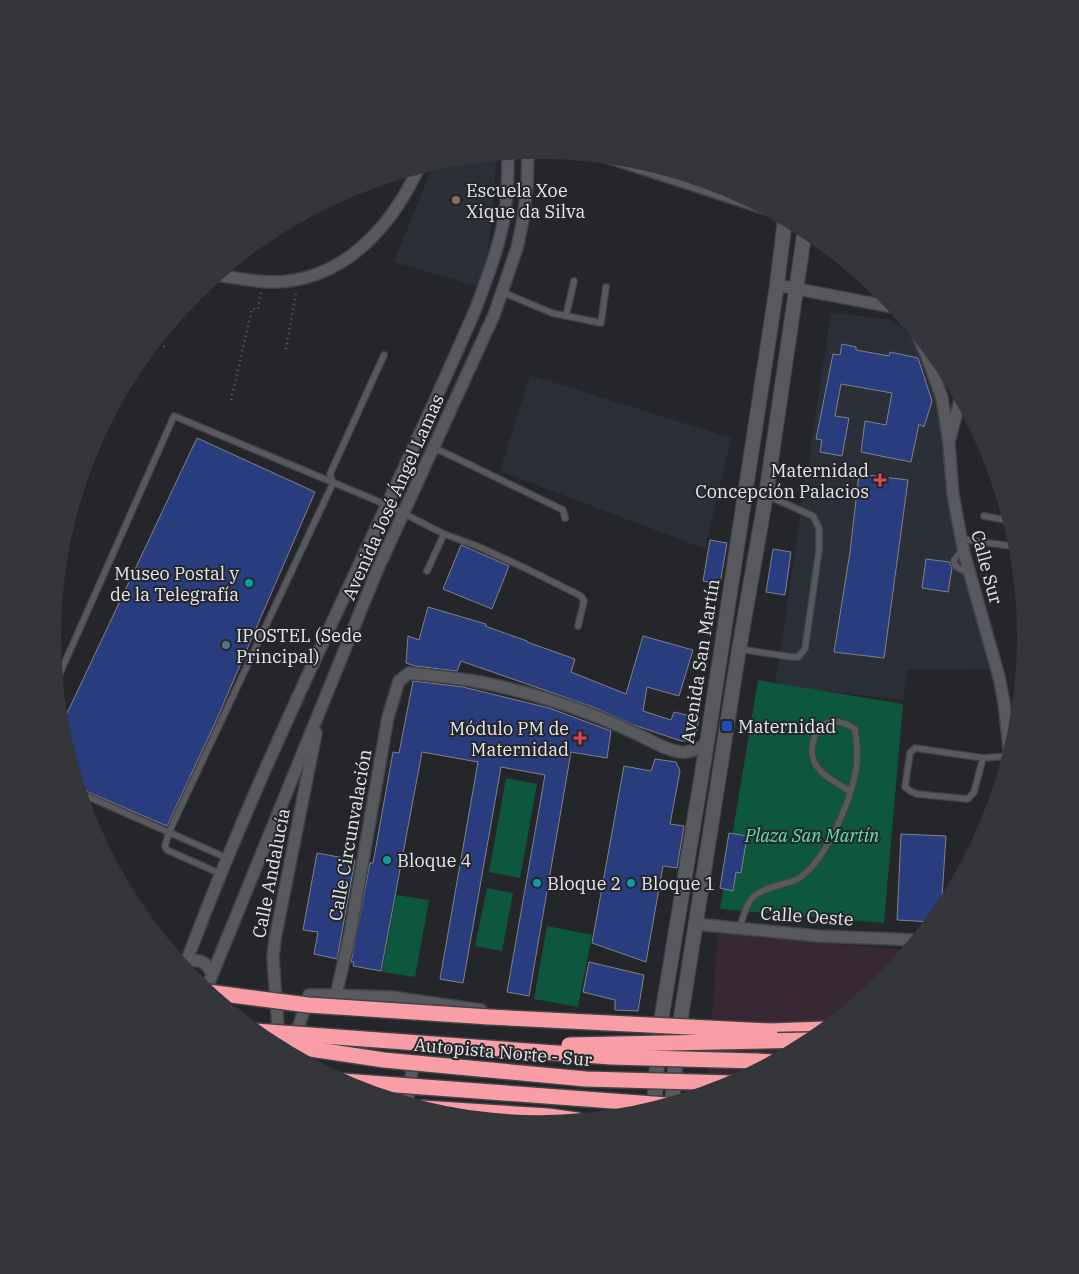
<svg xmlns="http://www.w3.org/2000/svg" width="1079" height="1274" viewBox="0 0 1079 1274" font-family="'IBM Plex Serif',serif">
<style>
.industrial{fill:#382833}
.built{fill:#2b2f38}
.green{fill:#0c573d}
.building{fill:#293c7e;stroke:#818287}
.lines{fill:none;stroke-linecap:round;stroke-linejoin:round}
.service-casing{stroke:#424346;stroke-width:8}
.minor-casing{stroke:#424346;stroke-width:14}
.secondary-casing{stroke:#424346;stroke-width:16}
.motorway-casing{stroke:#424346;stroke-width:18}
.path{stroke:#616266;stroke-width:2.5;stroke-dasharray:1 4;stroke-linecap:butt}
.service{stroke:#57595d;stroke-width:5.5}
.minor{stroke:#57595d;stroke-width:11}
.secondary{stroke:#57595d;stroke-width:14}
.motorway{stroke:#f99ea6;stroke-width:15}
.motorway-bridge-casing{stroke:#424346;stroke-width:18;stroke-linecap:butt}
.motorway-bridge{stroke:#f99ea6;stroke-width:15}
.education-dot{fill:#8d6e63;stroke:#25262a;stroke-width:2}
.health-dot{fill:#e0444e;stroke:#25262a;stroke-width:2}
.culture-dot{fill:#0f9aa8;stroke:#25262a;stroke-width:2}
.service-dot{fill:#5c6f8a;stroke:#25262a;stroke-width:2}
.transit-dot{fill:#1a4fb4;stroke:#25262a;stroke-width:2}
.labels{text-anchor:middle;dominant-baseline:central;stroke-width:4;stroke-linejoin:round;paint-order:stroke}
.poi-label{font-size:18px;fill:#e7e8eb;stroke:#25262a;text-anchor:start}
.street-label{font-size:18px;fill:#e7e8eb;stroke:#25262a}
.park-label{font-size:18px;font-style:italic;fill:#5be5ae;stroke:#25262a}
</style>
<rect width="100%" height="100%" fill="#25262a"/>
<!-- industrial -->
<polygon class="industrial" points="718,933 846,945 910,950 884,982 810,1042 726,1087 706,1093"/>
<!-- built -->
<g class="built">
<polygon points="497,154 490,238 480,287 394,262 434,163 445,159"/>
<polygon points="831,312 892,320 912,337 926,354 947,440 992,669 907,670 903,700 775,685"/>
<polygon points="530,375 731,438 705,549 500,471"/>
</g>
<!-- green -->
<g class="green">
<polygon points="758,680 903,704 884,923 720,909"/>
<polygon points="506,778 537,784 520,878 489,872"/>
<polygon points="487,888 513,893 502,951 475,946"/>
<polygon points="396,895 429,900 415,977 382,972"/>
<polygon points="547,926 592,935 578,1007 534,999"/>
</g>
<!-- building -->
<g class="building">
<polygon points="842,344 856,347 856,350 889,356 890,352 918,358 932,401 924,427 919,424 911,462 861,452 865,421 886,425 892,393 841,384 835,416 849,418 842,456 820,452 822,440 816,439 833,354 840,355"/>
<polygon points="197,438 315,492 216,721 167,826 79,788 61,726"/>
<polygon points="859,474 908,480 884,658 834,652 850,552"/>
<polygon points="710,540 727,543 720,584 703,581"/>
<polygon points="461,545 509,566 492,609 443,589"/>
<polygon points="773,549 791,552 785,595 766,592"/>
<polygon points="926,559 949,562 952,568 948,592 922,588"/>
<polygon points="428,607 486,624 485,626 527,641 527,642 575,659 571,672 626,694 643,636 693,650 679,696 647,687 643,711 671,720 674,712 699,718 696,735 690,741 681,741 634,725 593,707 461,661 457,671 415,666 406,663 408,636 419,640"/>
<polygon points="413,681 463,687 549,708 611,731 607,758 571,752 529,996 507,992 545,775 501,767 463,983 440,979 478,762 422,752 381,971 353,966 354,962 351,962 370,863 373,863 393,752 399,753"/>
<polygon points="655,759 676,762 680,771 670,824 684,826 677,868 663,866 646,962 592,943 624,766 651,771"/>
<polygon points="729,833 747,836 741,873 736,872 733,891 720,888"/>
<polygon points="901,834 946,836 941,912 933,922 897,920"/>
<polygon points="317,853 355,860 337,959 314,954 318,932 303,930"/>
<polygon points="589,962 644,975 638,1011 615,1010 615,1000 583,992"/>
</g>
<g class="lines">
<defs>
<g id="service">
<polyline points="502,292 552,313 601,323 606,287"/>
<polyline points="566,316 574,281"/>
<polyline points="434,448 456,458 563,510 565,518"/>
<polyline points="984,516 1011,521"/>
<polyline points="961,539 1018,547"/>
<path d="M963,550L954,560C953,568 963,570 970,573"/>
<polyline points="427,571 444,534"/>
<polyline points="739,649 792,657 798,657 805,649 819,550 819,528 813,516 766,495"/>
<polyline points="57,680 174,416 387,505 444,534 477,546 525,568 581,596 584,601 578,626"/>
<polyline points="983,758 974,792 968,799 917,794 910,791 905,787 910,753 915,748 983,758 1010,756"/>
<polyline points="80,793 227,858"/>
<polyline points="221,874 167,850 165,846 169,832 333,483 330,474 384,355"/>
<path d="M739,929C750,896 749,894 783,884C789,882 796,881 801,877C828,857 855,793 857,760C858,749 856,739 855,729C838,718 821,718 814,738C812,745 811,754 814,761C819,775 839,784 850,791"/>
</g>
<g id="minor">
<polyline points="607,157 767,209"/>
<path d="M217,275C236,278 255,282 274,282C344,281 392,226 419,167"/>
<polyline points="777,285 897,308"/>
<polyline points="917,334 926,354 942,398 949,444 953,495 959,527 964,553 999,677 1004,703 1010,756"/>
<polyline points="950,438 961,397"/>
<polyline points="695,924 818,936 918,940"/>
<path d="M186,962C199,958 207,962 212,974"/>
<path d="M184,968C268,742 381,528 476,308C487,278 498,250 504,219C508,197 508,175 508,153"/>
<polyline points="206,990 376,573 494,315 517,248 523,220 527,186 528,151"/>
<path d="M481,1010L391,997L336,995L350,934L388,717L399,681L409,673C431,676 453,677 474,681C538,693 599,714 657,744C677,754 689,756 707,743"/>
<polyline points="294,1040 309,995 336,995"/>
<polyline points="279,1041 273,958 275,939 316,733"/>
<polyline points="407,1103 413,1064"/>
</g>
<g id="secondary">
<polyline points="672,1103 678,1036 739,649 766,495 805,229"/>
<polyline points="654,1109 659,1033 707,743 777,285 785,219"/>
</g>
<g id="motorway">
<polyline points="770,1031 825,1029"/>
<polyline points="756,1061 773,1062"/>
<polyline points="422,1108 548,1116 577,1120"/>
</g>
</defs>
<!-- service casing -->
<use href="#service" class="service-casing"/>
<!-- minor casing -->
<use href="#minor" class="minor-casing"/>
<!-- secondary casing -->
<use href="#secondary" class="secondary-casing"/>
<!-- motorway casing -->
<use href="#motorway" class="motorway-casing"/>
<!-- path -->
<g class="path">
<polyline points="158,338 166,349"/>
<polyline points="286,349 296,292"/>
<polyline points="231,400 252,309 258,309 261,292"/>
</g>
<!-- service -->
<use href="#service" class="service"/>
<!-- minor -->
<use href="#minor" class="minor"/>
<!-- secondary -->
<use href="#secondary" class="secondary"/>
<!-- motorway -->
<use href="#motorway" class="motorway"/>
<defs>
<g id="motorway-bridge">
<polyline points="208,992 308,1005 489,1017 770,1031"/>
<polyline points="255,1031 611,1057 756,1061"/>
<polyline points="271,1043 384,1060 586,1079 732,1083"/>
<polyline points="569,1045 812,1040"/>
<polyline points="343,1081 667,1105"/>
</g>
</defs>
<!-- motorway-bridge casing -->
<use href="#motorway-bridge" class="motorway-bridge-casing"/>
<!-- motorway-bridge -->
<use href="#motorway-bridge" class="motorway-bridge"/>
</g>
<!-- markers -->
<circle class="education-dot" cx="456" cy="200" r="5"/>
<g class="health-dot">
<path d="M877.5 472.5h5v5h5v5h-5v5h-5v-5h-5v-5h5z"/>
<path d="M577.5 730.5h5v5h5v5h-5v5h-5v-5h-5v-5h5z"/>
</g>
<g class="culture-dot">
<circle cx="249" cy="583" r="5"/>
<circle cx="387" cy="860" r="5"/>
<circle cx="537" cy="883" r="5"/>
<circle cx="631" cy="883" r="5"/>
</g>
<circle class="service-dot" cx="226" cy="645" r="5"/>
<rect class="transit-dot" x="721" y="720" width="12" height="12" rx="2.5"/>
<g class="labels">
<!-- poi labels -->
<g class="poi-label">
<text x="466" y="190">Escuela Xoe<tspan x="466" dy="21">Xique da Silva</tspan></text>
<text x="869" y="470" text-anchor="end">Maternidad<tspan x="869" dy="21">Concepción Palacios</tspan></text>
<text x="239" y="573" text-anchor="end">Museo Postal y<tspan x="239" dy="21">de la Telegrafía</tspan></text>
<text x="236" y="635">IPOSTEL (Sede<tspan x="236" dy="21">Principal)</tspan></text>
<text x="738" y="726">Maternidad</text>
<text x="569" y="728" text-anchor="end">Módulo PM de<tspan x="569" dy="21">Maternidad</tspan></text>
<text x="397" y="860">Bloque 4</text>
<text x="547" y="883">Bloque 2</text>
<text x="641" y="883">Bloque 1</text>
</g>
<!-- street labels -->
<g class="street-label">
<text transform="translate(393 497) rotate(-66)">Avenida José Ángel Lamas</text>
<text transform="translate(987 567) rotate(75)">Calle Sur</text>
<text transform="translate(700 661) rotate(-81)">Avenida San Martín</text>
<text transform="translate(350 835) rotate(-80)">Calle Circunvalación</text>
<text transform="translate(271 873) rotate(-79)">Calle Andalucía</text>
<text transform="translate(807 916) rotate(4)">Calle Oeste</text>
<text transform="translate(503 1052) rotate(5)">Autopista Norte - Sur</text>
</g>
<!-- park labels -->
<g class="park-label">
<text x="812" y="835">Plaza San Martín</text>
</g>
</g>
<!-- crop -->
<path d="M0 0H1079V1274H0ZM61 637a478 478 0 1 1 956 0a478 478 0 1 1-956 0Z" fill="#353639" fill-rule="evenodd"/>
</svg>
